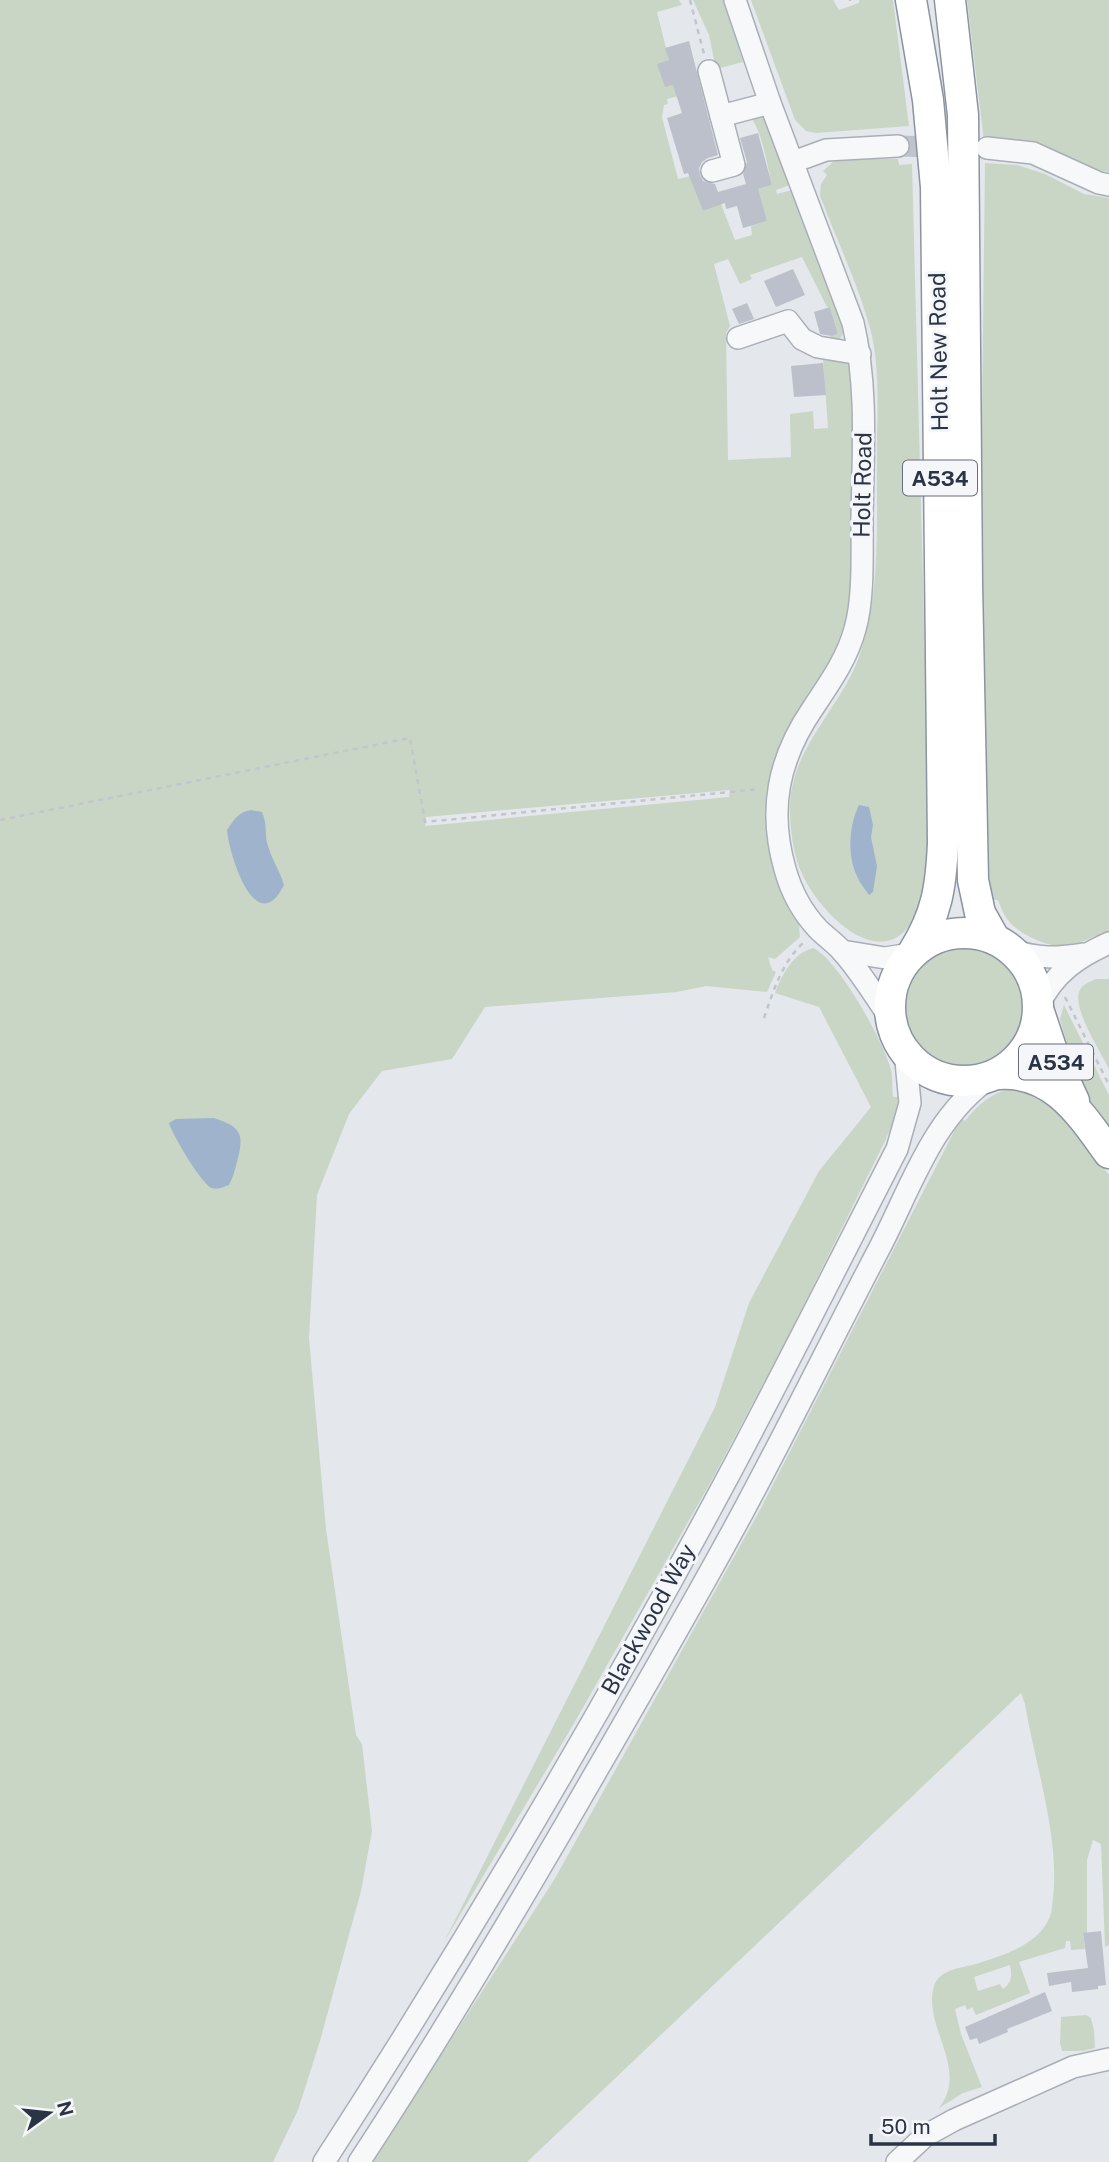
<svg xmlns="http://www.w3.org/2000/svg" width="1109" height="2162" viewBox="0 0 1109 2162" font-family="'Public Sans',sans-serif">
<style>
.green{fill:#c9d6c5;fill-rule:evenodd}
.water{fill:#9fb4cc}
.building{fill:#bbc0ca}
.lines{fill:none;stroke-linecap:round;stroke-linejoin:round}
.minor-tunnel{stroke:#bfc3cb;stroke-width:21;stroke-dasharray:21 10;stroke-linecap:butt}
.minor-casing{stroke:#a9aeb7;stroke-width:24}
.highway-casing{stroke:#8b94a3;stroke-width:33}
.path{stroke:#c2c5cb;stroke-width:2.5;stroke-dasharray:5 5;stroke-linecap:butt}
.minor{stroke:#f7f8fa;stroke-width:21}
.highway{stroke:#fff;stroke-width:30}
.labels{text-anchor:middle;dominant-baseline:central;stroke-width:6;stroke-linejoin:round;paint-order:stroke}
.shield{fill:#f4f6f9;stroke:#676e7b;stroke-width:2}
.shield-label{font-size:21px;font-weight:bold;fill:#2b3445}
.street-label{font-size:23px;fill:#2b3445;stroke:#f4f6f9}
</style>
<rect width="100%" height="100%" fill="#e4e7ec"/>
<!-- green -->
<g class="green">
<path d="M0,0H679L682,5L657,12L678,96L667,99L668,104L664,105L662,117L678,179L691,176L703,211L721,204L735,240L752,235L751,226L767,221L754,190L772,185C767,165 762,128 748,114H764L790,185L776,190L777,194L792,190L845,330L840,339L831,343L822,339L838,334L830,307H827L802,257L750,275L752,279L740,284L728,259L714,264L730,326L726,333L728,460L791,457L790,414L813,411L814,429L828,428L823,359L849,362L852,371V590L844,627L825,674L795,717L782,740L769,786L766,829L776,875L801,925L799,927L800,937L775,959L768,957L772,970L776,972L767,992L706,986L677,992L485,1007L452,1059L382,1071L349,1114L317,1195L309,1338L326,1529L356,1735L362,1744L372,1831L361,1891L320,2041L298,2110L273,2162H0ZM730,790L729,797L425,826L426,817Z"/>
<polygon points="693,0 725,0 743,62 716,69 709,35"/>
<polygon points="751,0 833,0 839,10 859,3 859,0 893,0 909,126 816,133 806,131 795,120"/>
<polygon points="967,0 1109,0 1109,172 1101,171 1049,149 984,141"/>
<path d="M844,158L898,159L899,165L912,164L930,846C926,870 923,914 905,931C869,966 817,906 803,876C794,857 791,836 790,815C787,750 839,712 859,657C882,591 876,520 877,452C877,414 880,373 872,336C861,291 837,240 820,196L821,184L827,175L823,171L833,162Z"/>
<path d="M985,163L1017,165L1045,174L1084,194L1109,198V935L1097,940L1095,936C1087,939 1077,945 1069,946C1048,949 1015,933 1005,916C1002,911 1000,905 998,900H991L987,883L981,497Z"/>
<circle cx="964" cy="1007" r="63"/>
<path d="M813,948C838,959 884,1042 891,1070C893,1078 892,1088 893,1097H898L896,1116L885,1141L786,1341L709,1485L576,1720L444,1942L715,1407L749,1303L819,1171L871,1107L819,1007L775,993C782,975 793,953 813,948Z"/>
<path d="M1096,979H1109V1069C1101,1052 1073,1010 1079,992C1082,984 1089,982 1096,979Z"/>
<polygon points="1064,1005 1109,1095 1109,1133 1093,1112 1065,1060 1070,1056 1060,1019"/>
<path d="M1009,1088L1042,1095L1066,1118L1109,1175V1945L1105,1947L1101,1844L1093,1840L1087,1860V1933L1083,1934L1085,1949L1071,1950L1070,1941H1066L1065,1948L1019,1962L1030,1993L976,2015L972,2007L967,2010L965,2005L955,2009L961,2034L982,2087L963,2093L939,2108C970,2069 922,2026 934,1986C940,1968 964,1968 979,1963C1004,1955 1037,1945 1049,1919C1052,1913 1052,1905 1053,1898C1060,1838 1035,1764 1025,1704L1021,1693L527,2162H372L554,1880L760,1510L961,1118L965,1121C978,1104 990,1095 1009,1088ZM1010,1965C1012,1977 1012,1982 1003,1989L1000,1984L978,1991L974,1977Z"/>
<polygon points="1086,2015 1091,2018 1094,2031 1095,2048 1083,2051 1062,2051 1060,2043 1061,2017"/>
</g>
<!-- water -->
<g class="water">
<path d="M859,805L869,807L873,825L871,837L877,866L873,892L869,895C865,889 859,882 857,876C847,855 849,825 859,805Z"/>
<path d="M251,810L262,812C268,826 264,834 268,846C272,860 280,871 284,885C256,941 229,855 227,830C234,820 238,812 251,810Z"/>
<path d="M214,1118C238,1126 245,1132 238,1158C235,1168 234,1176 229,1185C223,1187 218,1190 212,1188C202,1185 172,1134 169,1123L176,1119Z"/>
</g>
<!-- building -->
<g class="building">
<polygon points="689,41 718,155 708,158 702,162 699,168 700,175 703,181 715,184 718,192 746,184 743,174 747,162 740,138 758,133 772,185 758,189 767,221 743,228 737,206 726,209 725,203 703,211 688,173 684,174 667,118 682,113 673,85 665,87 657,64 669,60 665,48"/>
<polygon points="793,269 805,295 776,307 764,281"/>
<polygon points="747,303 754,319 739,324 732,309"/>
<polygon points="830,307 838,334 832,336 820,334 814,312"/>
<polygon points="823,363 826,395 794,397 791,366"/>
<polygon points="1101,1931 1106,1985 1098,1986 1098,1989 1072,1992 1071,1982 1049,1986 1047,1973 1088,1968 1083,1933"/>
<polygon points="1045,1992 1052,2011 1007,2029 1008,2032 979,2044 977,2038 970,2040 965,2027"/>
</g>
<g class="lines">
<!-- minor-tunnel -->
<polyline class="minor-tunnel" points="898,146 945,147"/>
<defs>
<g id="minor">
<path d="M735,0L770,103L853,323C868,387 863,453 862,518C862,551 864,599 855,629C847,659 829,684 813,708C778,759 768,810 785,869C791,891 803,913 818,929C826,937 835,943 842,951C860,971 876,997 891,1020"/>
<polyline points="709,71 734,165 712,171"/>
<polyline points="721,116 770,103"/>
<polyline points="987,148 1033,153 1099,183 1109,185"/>
<polyline points="793,162 826,150 898,146"/>
<polyline points="738,338 788,321 802,339 818,347 860,354"/>
<path d="M1013,950C1037,959 1058,958 1083,954"/>
<polyline points="842,951 885,958 911,954"/>
<path d="M1039,1005C1054,973 1078,957 1109,943"/>
<path d="M324,2162C469,1938 605,1707 731,1471C788,1364 842,1256 897,1149L910,1103L905,1051"/>
<path d="M359,2162C432,2051 500,1937 567,1822C627,1718 688,1614 745,1508C791,1422 834,1335 879,1249C911,1188 932,1117 991,1077"/>
<polyline points="897,2162 925,2136 954,2120 1073,2067 1109,2059"/>
</g>
<g id="highway">
<path d="M911,0L928,100L936,187L943,843C941,887 937,914 914,951"/>
<polyline points="950,0 963,115 967,584 973,880 980,913 994,938"/>
<circle cx="964" cy="1007" r="74"/>
<polyline points="1039,1012 1055,1060 1074,1101"/>
<path d="M998,1074C1053,1070 1080,1113 1109,1153"/>
</g>
</defs>
<!-- minor casing -->
<use href="#minor" class="minor-casing"/>
<!-- highway casing -->
<use href="#highway" class="highway-casing"/>
<!-- path -->
<g class="path">
<polyline points="690,0 704,54"/>
<polyline points="850,0 850,1"/>
<polyline points="0,820 410,738 425,822 760,789"/>
<polyline points="1065,997 1109,1085"/>
<path d="M764,1018C774,989 782,962 805,941"/>
</g>
<!-- minor -->
<use href="#minor" class="minor"/>
<!-- highway -->
<use href="#highway" class="highway"/>
</g>
<g class="labels">
<!-- shield labels -->
<g class="shield">
<rect x="903" y="460.5" width="74" height="35" rx="5"/>
<rect x="1019" y="1044.5" width="74" height="35" rx="5"/>
</g>
<g class="shield-label">
<text x="940" y="478">A534</text>
<text x="1056" y="1062">A534</text>
</g>
<!-- street labels -->
<g class="street-label">
<text transform="translate(938 352) rotate(-91)">Holt New Road</text>
<text transform="translate(862 485) rotate(-89)">Holt Road</text>
<text transform="translate(648 1619) rotate(-61)">Blackwood Way</text>
</g>
</g>
<!-- north arrow -->
<g transform="translate(49 2113) rotate(75)" stroke="#f4f6f9" stroke-width="5" paint-order="stroke">
<path d="M0-5L12 26L0 18L-12 26Z" fill="#2b3445"/>
<text y="-10" font-size="19" font-weight="bold" text-anchor="middle" fill="#2b3445">N</text>
</g>
<!-- scale -->
<path d="M871 2134v10h124v-10" fill="none" stroke="#2b3445" stroke-width="3.5"/>
<text x="881" y="2134" font-size="21" fill="#2b3445" stroke="#f4f6f9" stroke-width="5" paint-order="stroke">50 m</text>
</svg>
